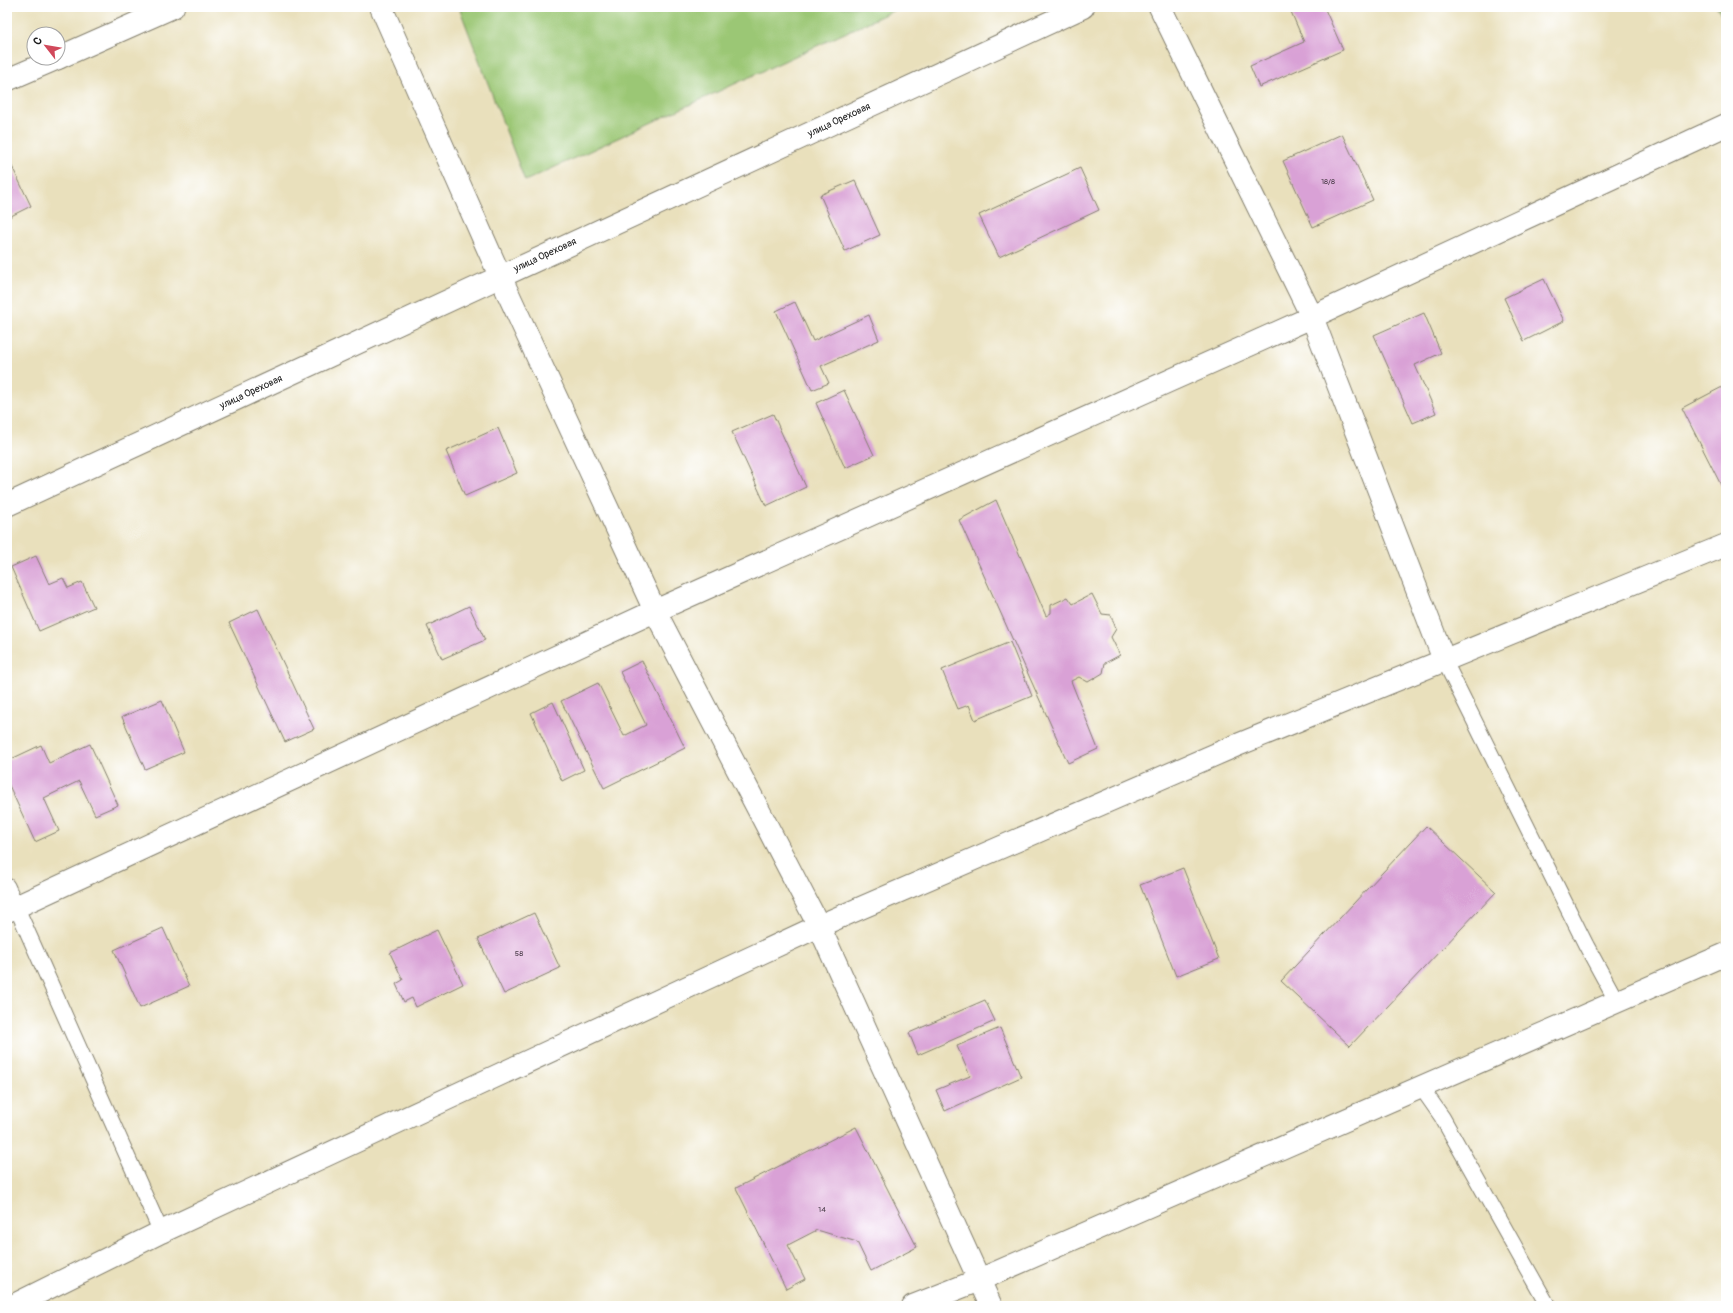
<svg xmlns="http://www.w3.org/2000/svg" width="1733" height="1313" viewBox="0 0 1733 1313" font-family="Pangolin,sans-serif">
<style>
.green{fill:#9bc775;stroke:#5c7248}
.building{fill:#d9a1d6}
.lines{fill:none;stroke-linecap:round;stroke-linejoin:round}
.service-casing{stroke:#827e6c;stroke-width:17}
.minor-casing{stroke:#827e6c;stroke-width:24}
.service{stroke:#fff;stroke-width:15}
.minor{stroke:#fff;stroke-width:22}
.labels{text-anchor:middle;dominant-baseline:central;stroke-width:3;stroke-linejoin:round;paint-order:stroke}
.number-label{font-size:8px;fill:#4b3d4a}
.street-label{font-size:10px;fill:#1c1c1c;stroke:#fff}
</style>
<rect width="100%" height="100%" fill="#fff"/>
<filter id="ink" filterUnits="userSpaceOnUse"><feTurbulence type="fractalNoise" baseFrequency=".025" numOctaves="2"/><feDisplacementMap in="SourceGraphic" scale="8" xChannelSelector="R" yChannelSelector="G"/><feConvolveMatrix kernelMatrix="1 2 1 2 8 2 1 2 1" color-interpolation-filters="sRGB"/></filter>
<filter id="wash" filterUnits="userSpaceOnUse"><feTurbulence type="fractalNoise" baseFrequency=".012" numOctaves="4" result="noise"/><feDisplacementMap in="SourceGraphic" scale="16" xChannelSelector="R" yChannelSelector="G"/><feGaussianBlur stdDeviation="0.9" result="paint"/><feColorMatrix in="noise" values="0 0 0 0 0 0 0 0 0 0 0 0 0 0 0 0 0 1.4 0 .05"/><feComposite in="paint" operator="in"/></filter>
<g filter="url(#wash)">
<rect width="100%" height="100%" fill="#e9e0bc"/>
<!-- green -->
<g class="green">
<polygon points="459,7 901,7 525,181"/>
<polygon points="1717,7 1726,7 1726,25"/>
</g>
<g id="blocks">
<!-- building -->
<g class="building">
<polygon points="1289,7 1324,7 1343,50 1259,87 1250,66 1304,42"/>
<polygon points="1342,134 1373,200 1313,227 1283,161"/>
<polygon points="7,156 31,206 7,218"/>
<polygon points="1080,168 1099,210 999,257 979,215"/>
<polygon points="855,180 880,235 845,251 820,195"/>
<polygon points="1544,279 1564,321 1524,341 1504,298"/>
<polygon points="795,302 813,341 869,315 879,340 821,366 829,383 812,390 776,311"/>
<polygon points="1424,313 1441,353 1415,365 1436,413 1413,423 1374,335"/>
<polygon points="1726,385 1726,487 1723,489 1682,408"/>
<polygon points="844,390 874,455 845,468 816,403"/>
<polygon points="773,414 806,487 766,506 732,432"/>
<polygon points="498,428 517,473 465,496 446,451"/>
<polygon points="996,500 1046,616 1051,613 1051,605 1068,597 1073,604 1092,594 1102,614 1111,615 1116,629 1111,637 1120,655 1105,663 1103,673 1088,682 1079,677 1071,681 1098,749 1068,763 959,520"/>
<polygon points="36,556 49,584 63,578 68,588 82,582 94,607 39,631 11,567"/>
<polygon points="469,606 485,640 442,659 427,626"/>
<polygon points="258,609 314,729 285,742 229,623"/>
<polygon points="1010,642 1032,696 975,720 969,705 958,709 942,670"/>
<polygon points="642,661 685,748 604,788 561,701 598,683 624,736 646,725 620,672"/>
<polygon points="162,700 184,752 145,769 122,717"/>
<polygon points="553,702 584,770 562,781 531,713"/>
<polygon points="90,744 118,805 95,815 79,781 44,798 59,831 35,842 7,781 7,761 41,745 49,763"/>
<polygon points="1426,826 1496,892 1350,1046 1281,981"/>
<polygon points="1183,868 1219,959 1176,976 1140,885"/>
<polygon points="534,913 560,968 504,994 478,939"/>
<polygon points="163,928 189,986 140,1008 114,950"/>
<polygon points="437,930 463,984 416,1007 412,998 404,1002 396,984 403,980 390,953"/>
<polygon points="985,1000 995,1021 918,1055 909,1033"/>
<polygon points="1000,1028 1021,1077 945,1111 936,1090 970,1076 957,1046"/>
<polygon points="856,1127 917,1247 871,1271 857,1242 817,1230 788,1245 805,1279 786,1289 736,1188"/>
</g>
</g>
</g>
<g filter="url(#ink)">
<use href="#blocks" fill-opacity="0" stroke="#827e6c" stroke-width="1"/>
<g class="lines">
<defs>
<g id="service">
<polyline points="1444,660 1586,945 1617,1002"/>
<polyline points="7,886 161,1232"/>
<polyline points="1421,1087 1442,1117 1548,1306"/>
</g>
<g id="minor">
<polyline points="381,7 500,276 655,611 819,926 991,1306"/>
<polyline points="1160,7 1312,317 1444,660"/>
<polyline points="58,58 173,7"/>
<polyline points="7,80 58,58"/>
<polyline points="7,505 1083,7"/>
<polyline points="7,911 655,611 1312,317 1726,125"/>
<polyline points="12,1306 161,1232 819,926 1235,746 1726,545"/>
<polyline points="913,1306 979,1280 1726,954"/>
</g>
</defs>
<!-- service casing -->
<use href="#service" class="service-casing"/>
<!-- minor casing -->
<use href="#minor" class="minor-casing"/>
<!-- service -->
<use href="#service" class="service"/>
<!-- minor -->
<use href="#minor" class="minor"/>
</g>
</g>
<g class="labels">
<!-- number labels -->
<g class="number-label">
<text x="1328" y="181">18/8</text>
<text x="519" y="953">58</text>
<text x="822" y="1209">14</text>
</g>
<!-- street labels -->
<g class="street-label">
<text transform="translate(839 120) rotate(-25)">улица Ореховая</text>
<text transform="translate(545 255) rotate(-25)">улица Ореховая</text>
<text transform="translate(251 392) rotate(-25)">улица Ореховая</text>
</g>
</g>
<!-- margin -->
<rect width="1733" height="1313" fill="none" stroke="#fff" stroke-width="24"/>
<!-- north arrow -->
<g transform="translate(46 46) rotate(301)"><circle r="19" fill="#ffffff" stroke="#a4a4a4"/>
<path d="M0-3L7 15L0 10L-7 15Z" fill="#d1495b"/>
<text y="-6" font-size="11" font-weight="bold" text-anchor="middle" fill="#1c1c1c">С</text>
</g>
</svg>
